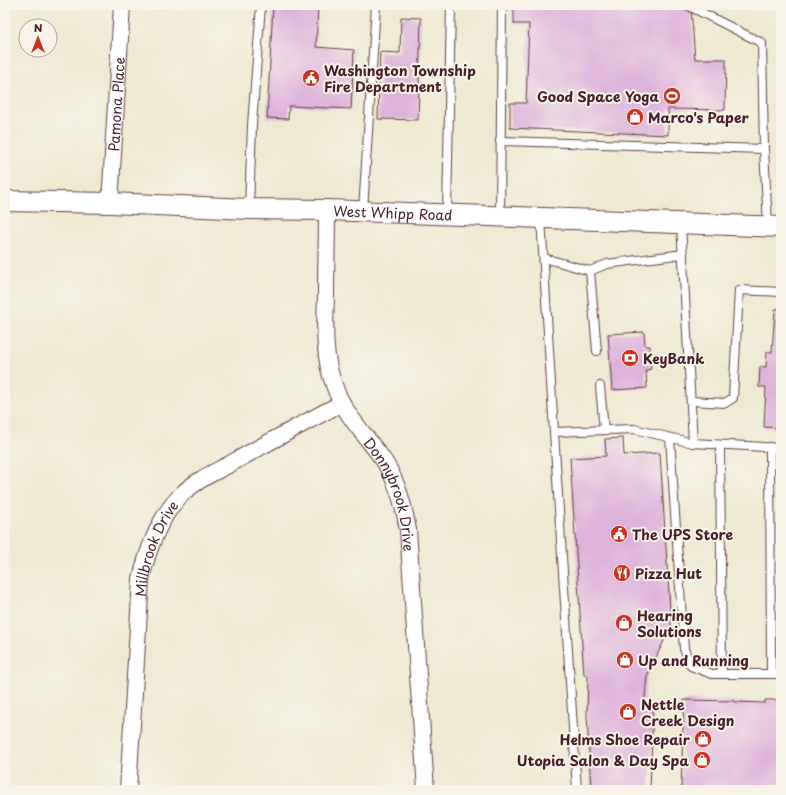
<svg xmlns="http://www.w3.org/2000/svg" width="786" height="795" viewBox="0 0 786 795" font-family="'Playpen Sans',sans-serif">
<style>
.building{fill:#deb3db}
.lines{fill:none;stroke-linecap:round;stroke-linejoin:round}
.service-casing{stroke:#633d44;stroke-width:10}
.minor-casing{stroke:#633d44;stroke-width:18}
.tertiary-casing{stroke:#633d44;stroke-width:22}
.service{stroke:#fff;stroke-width:8}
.minor{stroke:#fff;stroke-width:16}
.tertiary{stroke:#fff;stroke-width:20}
.labels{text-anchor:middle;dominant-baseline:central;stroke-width:4;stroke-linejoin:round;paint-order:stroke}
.poi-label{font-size:14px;font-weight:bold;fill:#4a1f2b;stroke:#f7f3e8;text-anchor:start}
.street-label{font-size:14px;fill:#4a1f2b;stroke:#f7f3e8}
</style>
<rect width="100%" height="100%" fill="#f7f3e8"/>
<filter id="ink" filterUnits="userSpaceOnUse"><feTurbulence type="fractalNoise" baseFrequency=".025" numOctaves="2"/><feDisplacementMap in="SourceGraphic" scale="8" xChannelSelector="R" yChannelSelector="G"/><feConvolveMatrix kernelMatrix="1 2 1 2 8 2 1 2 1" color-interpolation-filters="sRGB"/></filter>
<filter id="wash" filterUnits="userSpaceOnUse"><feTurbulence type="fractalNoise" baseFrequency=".012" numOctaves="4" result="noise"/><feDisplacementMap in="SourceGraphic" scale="16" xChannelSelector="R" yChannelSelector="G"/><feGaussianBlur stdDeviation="0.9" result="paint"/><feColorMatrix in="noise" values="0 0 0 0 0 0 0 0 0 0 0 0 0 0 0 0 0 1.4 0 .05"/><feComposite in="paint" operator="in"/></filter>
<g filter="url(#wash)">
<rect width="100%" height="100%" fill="#eee9d1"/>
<g id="blocks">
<!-- building -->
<g class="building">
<polygon points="273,5 318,5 316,47 354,50 351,109 289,106 288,119 267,118"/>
<polygon points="514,5 691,8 695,59 726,59 725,110 668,109 668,135 510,128 510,103 526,103 529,24 514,24"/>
<polygon points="401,17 421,18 418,120 378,119 380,52 400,53"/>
<polygon points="775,309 781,309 781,428 764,427 766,387 759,387 760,367 766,367 767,352 772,352"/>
<polygon points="644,332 645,346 650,346 651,369 646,370 647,388 612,390 608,334"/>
<polygon points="623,438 624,455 660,453 671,626 647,676 644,706 653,708 650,790 591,790 587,715 588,675 584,675 570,458 606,456 605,439"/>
<polygon points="684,700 735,701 735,702 765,703 765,700 781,700 781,790 681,790"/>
</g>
</g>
</g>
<g filter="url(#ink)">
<use href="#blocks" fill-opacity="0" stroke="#633d44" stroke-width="1"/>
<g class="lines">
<defs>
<g id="service">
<polyline points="687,5 762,43 764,149"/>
<polyline points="500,141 764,149 768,226"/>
<polyline points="249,209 252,125 261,5"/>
<polyline points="363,211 376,5"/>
<polyline points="447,214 451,5"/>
<polyline points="500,216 502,5"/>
<polyline points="541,218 554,432 634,429 693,443"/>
<polyline points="681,224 693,443 781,448"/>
<polyline points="544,258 590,271"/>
<polyline points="597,351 590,271 607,264 683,254"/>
<polyline points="600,386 604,430"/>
<polyline points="691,401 725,403 733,398 739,290 781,292"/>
<polyline points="554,432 577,790"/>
<polyline points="670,438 684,649 691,666 712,674 781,674"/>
<polyline points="720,445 722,674"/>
<polyline points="770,447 771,674"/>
</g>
<g id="minor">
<path id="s1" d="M110,203L122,5"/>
<path id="s2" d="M327,210C327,238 326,267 326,295C325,326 323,356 334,385C344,415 367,436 384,461C398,482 404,506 408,530L426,790"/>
<path id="s3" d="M128,790L141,579C148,549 159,517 181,495C195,481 213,473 230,464C267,443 304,423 342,403"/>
</g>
<g id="tertiary">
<path id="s4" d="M5,201L110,203L249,209L327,210L781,227"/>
</g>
</defs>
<!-- service casing -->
<use href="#service" class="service-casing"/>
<!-- minor casing -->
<use href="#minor" class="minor-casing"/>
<!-- tertiary casing -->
<use href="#tertiary" class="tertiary-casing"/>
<!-- service -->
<use href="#service" class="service"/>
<!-- minor -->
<use href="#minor" class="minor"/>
<!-- tertiary -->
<use href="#tertiary" class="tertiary"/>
</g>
</g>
<!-- icons -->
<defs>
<symbol id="civic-disc" viewBox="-11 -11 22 22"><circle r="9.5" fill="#c8321e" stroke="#f7f3e8"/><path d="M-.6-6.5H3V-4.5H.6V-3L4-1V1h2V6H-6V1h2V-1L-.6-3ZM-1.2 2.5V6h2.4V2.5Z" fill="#fff"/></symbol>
<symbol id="stadium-disc" viewBox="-11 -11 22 22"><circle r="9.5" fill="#c8321e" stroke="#f7f3e8"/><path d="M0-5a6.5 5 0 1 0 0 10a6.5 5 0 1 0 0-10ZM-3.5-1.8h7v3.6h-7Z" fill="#fff"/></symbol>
<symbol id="shop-disc" viewBox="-11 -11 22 22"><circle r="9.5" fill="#c8321e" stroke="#f7f3e8"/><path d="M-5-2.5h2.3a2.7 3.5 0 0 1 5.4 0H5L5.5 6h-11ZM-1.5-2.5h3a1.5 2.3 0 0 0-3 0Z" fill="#fff"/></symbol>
<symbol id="bank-disc" viewBox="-11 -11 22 22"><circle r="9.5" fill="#c8321e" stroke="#f7f3e8"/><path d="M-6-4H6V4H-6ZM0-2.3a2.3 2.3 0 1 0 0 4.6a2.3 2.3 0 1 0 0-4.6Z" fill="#fff"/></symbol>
<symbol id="restaurant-disc" viewBox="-11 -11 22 22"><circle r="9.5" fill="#c8321e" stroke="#f7f3e8"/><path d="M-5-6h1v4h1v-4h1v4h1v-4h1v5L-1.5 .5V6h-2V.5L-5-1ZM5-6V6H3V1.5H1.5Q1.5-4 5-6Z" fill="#fff"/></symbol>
</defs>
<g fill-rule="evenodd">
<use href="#civic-disc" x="301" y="68" width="20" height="20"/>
<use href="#stadium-disc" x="662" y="86" width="20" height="20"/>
<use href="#shop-disc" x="625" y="107" width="20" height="20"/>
<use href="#bank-disc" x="620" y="348" width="20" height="20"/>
<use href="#civic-disc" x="609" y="524" width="20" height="20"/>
<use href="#restaurant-disc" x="612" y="563" width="20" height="20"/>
<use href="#shop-disc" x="614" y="613" width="20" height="20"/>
<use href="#shop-disc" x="615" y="650" width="20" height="20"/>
<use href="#shop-disc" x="618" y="702" width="20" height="20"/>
<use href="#shop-disc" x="693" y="729" width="20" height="20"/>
<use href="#shop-disc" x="692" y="750" width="20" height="20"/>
</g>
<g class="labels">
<!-- poi labels -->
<g class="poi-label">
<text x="324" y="70">Washington Township<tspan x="324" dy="16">Fire Department</tspan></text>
<text x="659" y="96" text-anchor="end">Good Space Yoga</text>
<text x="648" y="117">Marco's Paper</text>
<text x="643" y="358">KeyBank</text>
<text x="632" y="534">The UPS Store</text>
<text x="635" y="573">Pizza Hut</text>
<text x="637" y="615">Hearing<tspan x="637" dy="16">Solutions</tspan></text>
<text x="638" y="660">Up and Running</text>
<text x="641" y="704">Nettle<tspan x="641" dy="16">Creek Design</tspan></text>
<text x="690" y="739" text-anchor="end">Helms Shoe Repair</text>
<text x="689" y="760" text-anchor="end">Utopia Salon &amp; Day Spa</text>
</g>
<!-- street labels -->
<g class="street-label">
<text stroke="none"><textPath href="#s1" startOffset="99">Pamona Place</textPath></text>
<text stroke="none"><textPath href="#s4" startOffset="388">West Whipp Road</textPath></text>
<text stroke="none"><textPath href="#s2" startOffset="301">Donnybrook Drive</textPath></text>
<text stroke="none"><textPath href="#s3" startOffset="245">Millbrook Drive</textPath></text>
</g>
</g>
<!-- margin -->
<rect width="786" height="795" fill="none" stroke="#f7f3e8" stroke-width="20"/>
<!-- north arrow -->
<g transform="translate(38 38)"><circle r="19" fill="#f7f3e8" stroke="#b29e9c"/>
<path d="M0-3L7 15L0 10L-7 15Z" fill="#c8321e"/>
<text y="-6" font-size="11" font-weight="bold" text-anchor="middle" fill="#4a1f2b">N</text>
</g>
</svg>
